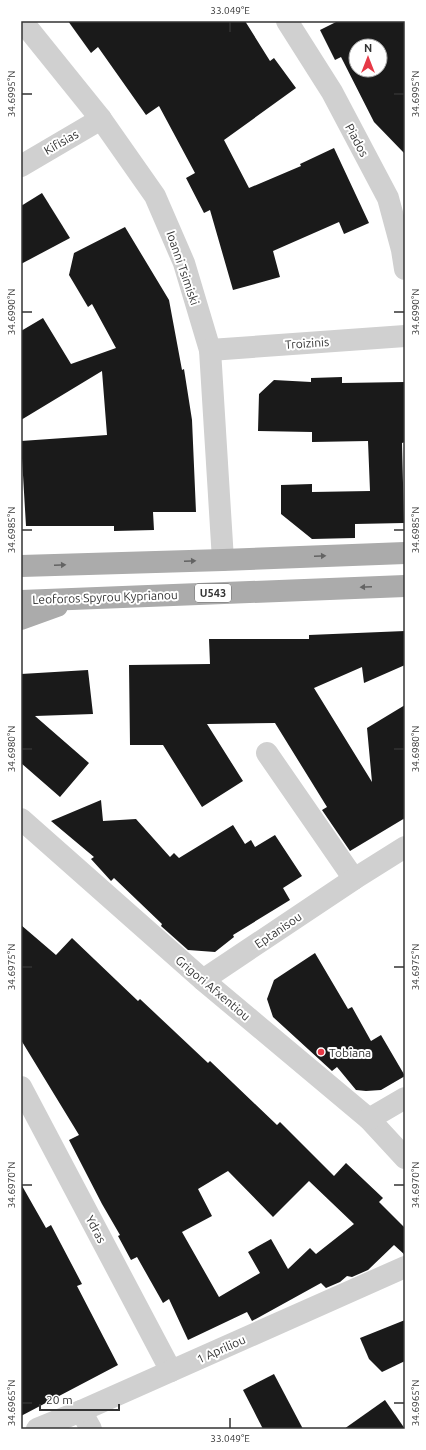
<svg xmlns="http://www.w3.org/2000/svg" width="426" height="1450" viewBox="0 0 426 1450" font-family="Ubuntu,sans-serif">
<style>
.building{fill:#1a1a1a;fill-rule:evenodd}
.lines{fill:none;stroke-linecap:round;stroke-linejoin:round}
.minor{stroke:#d0d0d0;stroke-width:22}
.major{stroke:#ababab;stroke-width:22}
.oneway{fill:#636363}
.ticks{fill:none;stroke:#333;stroke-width:1.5}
.poi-dot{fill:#e63946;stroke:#fff;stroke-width:1.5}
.labels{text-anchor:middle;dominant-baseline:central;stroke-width:4;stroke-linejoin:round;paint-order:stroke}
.shield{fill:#fff;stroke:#707070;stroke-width:1}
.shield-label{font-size:11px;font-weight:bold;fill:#333}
.street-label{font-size:12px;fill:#333;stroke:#fff}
.poi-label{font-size:12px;fill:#333;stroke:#fff;text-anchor:start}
.neatline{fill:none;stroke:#333;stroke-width:1.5}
.ticks-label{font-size:10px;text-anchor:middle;fill:#333}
</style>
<rect width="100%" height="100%" fill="#fff"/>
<!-- building -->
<g class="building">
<polygon points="68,21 245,21 270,61 274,58 296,88 224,140 249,188 301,166 300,164 334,148 369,223 344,234 339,222 273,251 280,277 233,290 210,210 204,213 186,178 195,173 159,106 146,115 98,47 91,53"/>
<path d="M338,21H405V154L374,122L341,57L335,60L320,30ZM356,46H380V70H356Z"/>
<polygon points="42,193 70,238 21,264 21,206"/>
<polygon points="125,227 169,300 182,370 184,369 192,420 196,512 153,512 154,530 114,531 114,526 26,526 21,441 107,435 102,371 21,420 21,331 43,318 71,364 116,348 92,304 88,307 69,275 74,253"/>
<polygon points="342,377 342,383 405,382 405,442 402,443 404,523 355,524 355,538 312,539 281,514 281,485 312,484 312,492 370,491 368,441 312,442 312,432 258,431 259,394 274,380 311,382 311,378"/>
<polygon points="405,631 405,665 364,683 362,667 314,688 372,782 367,728 405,705 405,818 350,851 322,810 327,807 275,723 207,724 243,781 202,807 163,745 130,745 129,665 210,664 209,639 309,639 309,635"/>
<polygon points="88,670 93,714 35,716 89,763 60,797 21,763 21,674"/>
<polygon points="101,800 103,821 136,819 170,857 174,853 179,858 233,825 245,844 251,840 255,847 275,835 302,876 283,888 290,900 233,935 234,937 215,952 188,950 161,926 162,924 114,878 111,881 91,859 94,857 51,821"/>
<path d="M21,925L56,955L72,938L138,1001L140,999L208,1063L210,1061L277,1125L280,1122L334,1176L346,1163L383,1198L379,1202L405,1228V1255L394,1245L368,1270L352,1277L347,1276L340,1282L326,1288L321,1283L252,1321L247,1312L188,1340L169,1299L163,1303L137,1257L131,1260L118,1236L120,1235L102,1204L69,1140L79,1135L21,1040ZM228,1171L273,1217L309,1181L354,1224L316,1254L310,1248L288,1269L271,1239L248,1252L260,1273L219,1297L182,1232L212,1216L198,1189Z"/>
<polygon points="315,953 348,1009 352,1007 371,1041 381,1035 405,1076 381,1090 366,1091 356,1090 337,1067 332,1071 273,1017 267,999 274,980"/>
<polygon points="21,1184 46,1228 51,1225 82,1284 77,1286 118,1365 21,1416"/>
<polygon points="405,1320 405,1361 382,1372 369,1359 360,1338"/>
<polygon points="274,1374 303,1429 263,1429 243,1390"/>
<polygon points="385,1400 405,1429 344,1429"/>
</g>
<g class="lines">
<!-- minor -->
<g class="minor">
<polyline points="22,21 101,119 155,196 184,263 210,350 223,560"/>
<polyline points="287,21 332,92 388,198 402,250 405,269"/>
<polyline points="21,166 101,119"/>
<polyline points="210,350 405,336"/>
<polyline points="267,753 354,879"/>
<polyline points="21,819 203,980 369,1119 405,1158"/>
<polyline points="203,980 354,879 405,847"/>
<polyline points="21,1087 171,1371"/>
<polyline points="369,1119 405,1098"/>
<polyline points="81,1411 91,1429"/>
<polyline points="37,1429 81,1411 405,1267"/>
</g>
<!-- major -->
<g class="major">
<polyline points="21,566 223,560 405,553"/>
<polyline points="21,601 405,586"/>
<polyline points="21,619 57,606"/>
</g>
</g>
<!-- one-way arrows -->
<defs><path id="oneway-solid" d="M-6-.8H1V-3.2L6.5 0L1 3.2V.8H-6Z"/></defs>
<g class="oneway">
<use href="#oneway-solid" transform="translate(320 556) rotate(-2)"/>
<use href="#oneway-solid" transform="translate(190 561) rotate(-2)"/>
<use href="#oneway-solid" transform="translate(60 565) rotate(-2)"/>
<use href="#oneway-solid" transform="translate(366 587) rotate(178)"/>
</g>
<!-- ticks -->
<path class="ticks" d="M230,22V32M22,94H32M394,94H404M22,312H32M394,312H404M22,530H32M394,530H404M22,749H32M394,749H404M22,967H32M394,967H404M22,1185H32M394,1185H404M22,1403H32M394,1403H404M230,1418V1428"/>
<!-- markers -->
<circle class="poi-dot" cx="321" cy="1052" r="4"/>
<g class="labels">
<!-- shield labels -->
<rect class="shield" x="195" y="584" width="36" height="18" rx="3"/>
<g class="shield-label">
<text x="213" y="593">U543</text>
</g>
<!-- street labels -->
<g class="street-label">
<text transform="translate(357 140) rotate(62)">Piados</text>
<text transform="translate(61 142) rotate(-30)">Kifisias</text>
<text transform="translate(183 268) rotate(71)">Ioanni Tsimiski</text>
<text transform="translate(307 343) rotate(-4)">Troizinis</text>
<text transform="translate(105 597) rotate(-2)">Leoforos Spyrou Kyprianou</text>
<text transform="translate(278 930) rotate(-34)">Eptanisou</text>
<text transform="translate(213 988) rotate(40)">Grigori Afxentiou</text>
<text transform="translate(96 1229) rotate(62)">Ydras</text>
<text transform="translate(221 1349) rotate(-24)">1 Apriliou</text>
</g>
<!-- poi labels -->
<g class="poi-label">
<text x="329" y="1052">Tobiana</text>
</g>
</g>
<!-- border -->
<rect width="426" height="1450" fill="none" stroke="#ffffff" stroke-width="44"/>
<!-- north arrow -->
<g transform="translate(368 58)"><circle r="19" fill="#ffffff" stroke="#adadad"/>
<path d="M0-3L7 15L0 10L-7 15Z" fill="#e63946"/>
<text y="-6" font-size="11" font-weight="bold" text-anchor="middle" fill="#333333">N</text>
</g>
<!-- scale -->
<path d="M40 1404v6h79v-6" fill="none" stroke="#333333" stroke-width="2"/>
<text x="46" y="1404" font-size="12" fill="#333333" stroke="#ffffff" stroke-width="3" paint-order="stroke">20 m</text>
<rect x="22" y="22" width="382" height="1406" class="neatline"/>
<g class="ticks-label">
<text x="230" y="14">33.049°E</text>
<text transform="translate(11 94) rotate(-90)" y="4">34.6995°N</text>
<text transform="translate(415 94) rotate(-90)" y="4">34.6995°N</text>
<text transform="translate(11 312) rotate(-90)" y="4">34.6990°N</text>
<text transform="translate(415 312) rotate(-90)" y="4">34.6990°N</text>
<text transform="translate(11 530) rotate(-90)" y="4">34.6985°N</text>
<text transform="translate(415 530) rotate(-90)" y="4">34.6985°N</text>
<text transform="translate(11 749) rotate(-90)" y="4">34.6980°N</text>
<text transform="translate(415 749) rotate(-90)" y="4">34.6980°N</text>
<text transform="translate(11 967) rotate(-90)" y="4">34.6975°N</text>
<text transform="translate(415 967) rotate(-90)" y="4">34.6975°N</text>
<text transform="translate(11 1185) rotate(-90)" y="4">34.6970°N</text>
<text transform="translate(415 1185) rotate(-90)" y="4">34.6970°N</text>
<text transform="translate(11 1403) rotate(-90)" y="4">34.6965°N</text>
<text transform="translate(415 1403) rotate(-90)" y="4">34.6965°N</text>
<text x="230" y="1442">33.049°E</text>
</g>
</svg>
